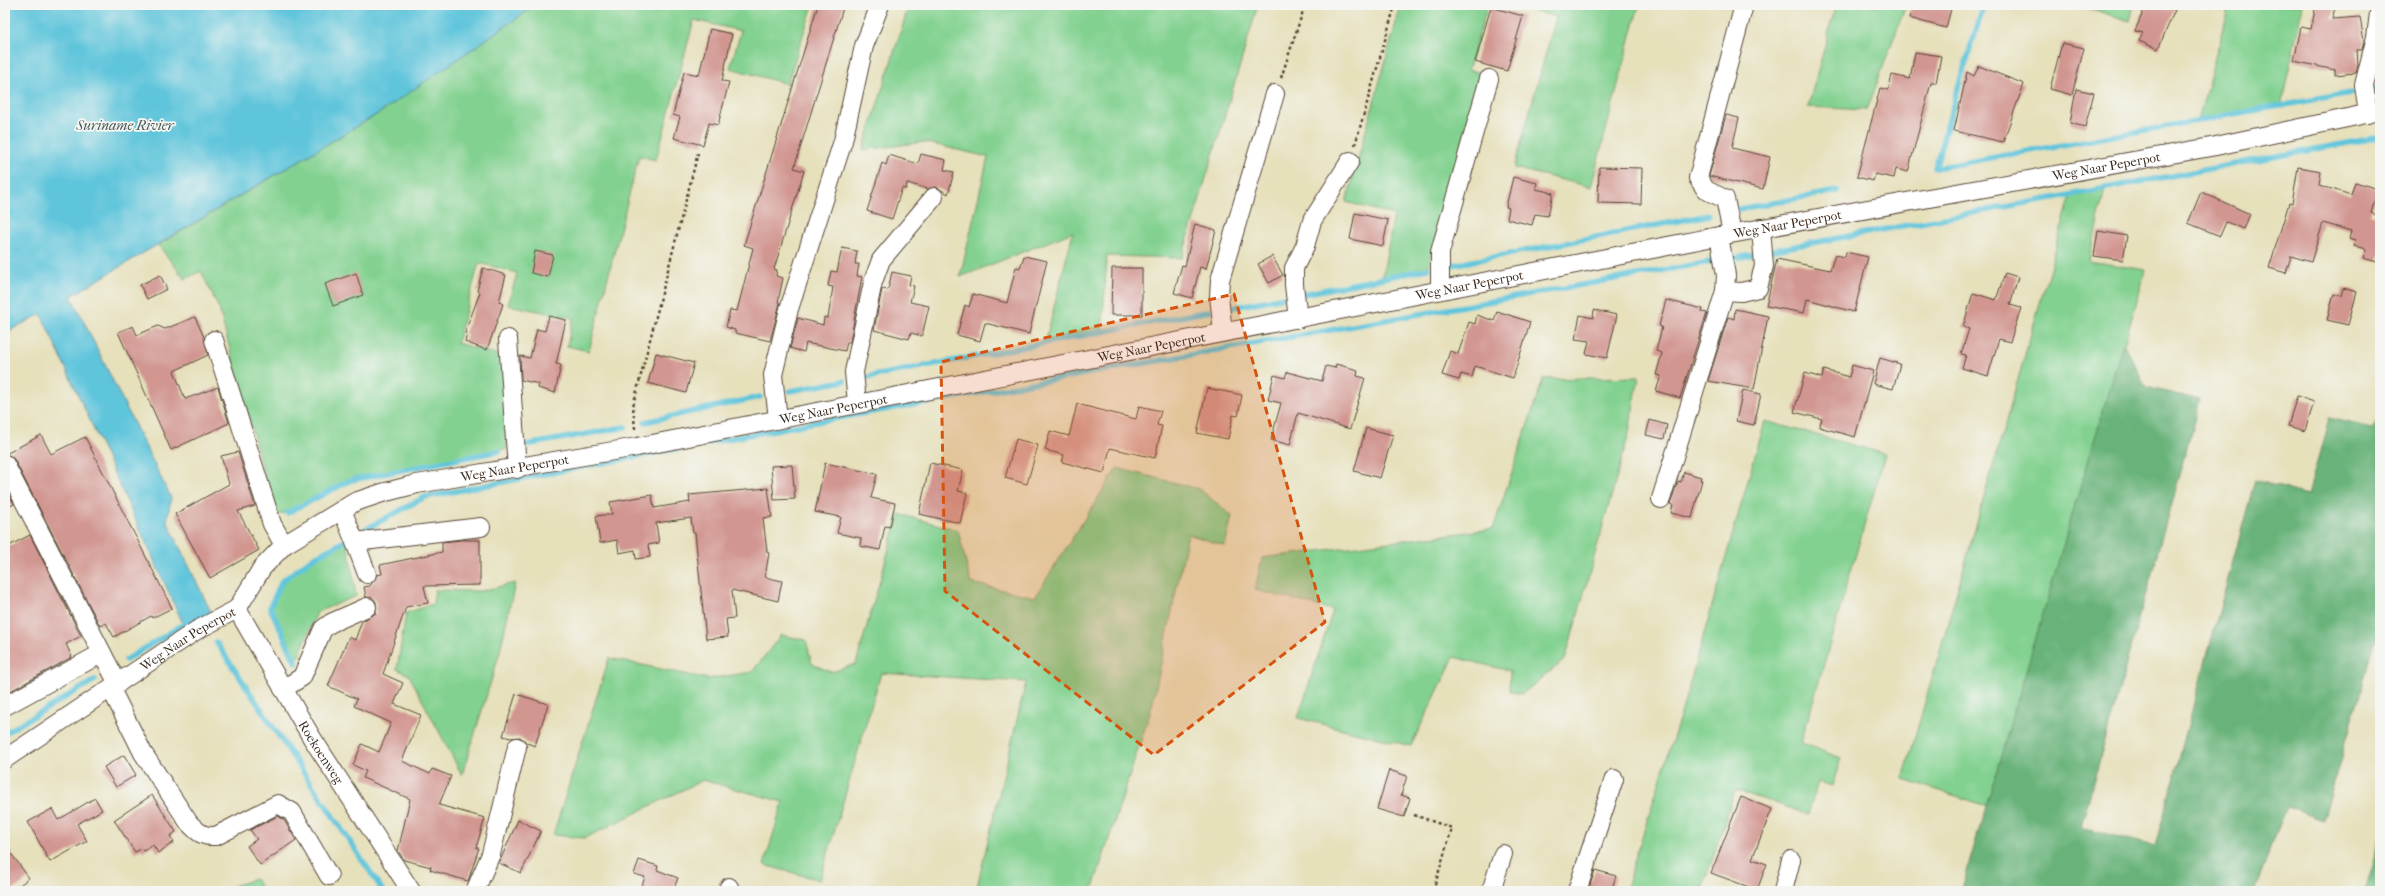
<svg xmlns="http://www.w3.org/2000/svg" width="2385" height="896" viewBox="0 0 2385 896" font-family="'IM FELL French Canon',serif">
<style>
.green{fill:#82d190;stroke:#5e7e57}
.forest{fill:#69b37a;stroke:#526e4c}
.water{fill:#5ec5db;stroke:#4c787c}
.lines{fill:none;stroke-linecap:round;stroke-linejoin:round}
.stream{stroke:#5ec5db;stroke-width:5.5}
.building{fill:#d29691}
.minor-casing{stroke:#554536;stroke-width:20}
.path{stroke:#554536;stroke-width:2.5;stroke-dasharray:3 3;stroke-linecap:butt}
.minor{stroke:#fff;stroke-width:18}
.marked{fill:#d7540e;fill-opacity:0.2;stroke:#d7540e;stroke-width:3;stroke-dasharray:8 5;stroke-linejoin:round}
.labels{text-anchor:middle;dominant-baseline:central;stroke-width:3.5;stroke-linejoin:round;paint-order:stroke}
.street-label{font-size:13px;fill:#3b2a1e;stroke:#f6f6f2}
.water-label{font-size:14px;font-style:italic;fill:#465857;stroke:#f6f6f2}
</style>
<rect width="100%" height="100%" fill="#f6f6f2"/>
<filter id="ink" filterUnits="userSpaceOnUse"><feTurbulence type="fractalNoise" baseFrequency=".025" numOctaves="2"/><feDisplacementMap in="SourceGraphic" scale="8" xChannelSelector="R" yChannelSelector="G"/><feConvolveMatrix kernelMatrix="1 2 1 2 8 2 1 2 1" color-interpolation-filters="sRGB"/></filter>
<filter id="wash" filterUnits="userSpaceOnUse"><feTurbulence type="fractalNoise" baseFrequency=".012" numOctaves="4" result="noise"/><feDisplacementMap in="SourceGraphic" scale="16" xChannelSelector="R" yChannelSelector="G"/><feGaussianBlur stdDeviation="0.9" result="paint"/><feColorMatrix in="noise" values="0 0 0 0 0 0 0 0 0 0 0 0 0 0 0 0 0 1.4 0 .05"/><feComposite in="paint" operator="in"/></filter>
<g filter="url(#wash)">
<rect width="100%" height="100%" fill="#e6e0bb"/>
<!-- green -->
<g class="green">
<polygon points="536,5 813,5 787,84 730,68 741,31 694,20 656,160 639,156 589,351 567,346 573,318 508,305 517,273 479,263 457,343 502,356 507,449 351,480 287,513 275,515 219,309 201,271 185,279 158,245 381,112"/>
<polygon points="909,5 1258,5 1182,258 1107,256 1102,332 1045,343 1073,232 960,277 988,157 924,142 863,150"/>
<polygon points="1401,5 1488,5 1468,70 1481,73 1428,269 1382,278 1394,215 1346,202"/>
<polygon points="1512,5 1639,5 1591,187 1514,168 1556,17"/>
<polygon points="1836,5 1906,5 1867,110 1808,107"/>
<polygon points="2078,5 2134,5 2130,21"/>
<polygon points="2229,5 2303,5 2281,106 2198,121"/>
<polygon points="2105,189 2089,261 2146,270 1987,806 1903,779 2071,195"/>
<polygon points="1639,377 1628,437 1565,660 1522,694 1509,691 1510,671 1454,657 1411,746 1298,718 1333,610 1255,590 1262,558 1493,529 1543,379"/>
<polygon points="1765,421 1885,454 1801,743 1841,758 1832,786 1818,782 1808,814 1735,790 1703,888 1712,891 1625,891 1683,707"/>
<polygon points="1117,468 1199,489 1232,516 1225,546 1188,534 1152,706 1092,891 976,891 1026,682 881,673 820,880 764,865 783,802 703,780 585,838 553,835 609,658 708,679 752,672 781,635 806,640 812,664 831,672 856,664 899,514 958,530 971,583 1035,597"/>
<polygon points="347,540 356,596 317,612 296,663 270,607 282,581 313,558"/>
<polygon points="515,583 499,655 462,775 409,675 397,669 406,613 433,604 435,590 481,591"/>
<polygon points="255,879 264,891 217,891"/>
</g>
<!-- forest -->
<g class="forest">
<polygon points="2123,343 2146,387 2200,400 2081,827 2155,846 2255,480 2308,495 2329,418 2372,428 2380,417 2380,626 2323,820 2287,807 2254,891 1961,891"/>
<polygon points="2380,838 2380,891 2364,891"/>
</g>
<!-- water -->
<polygon class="water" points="5,5 536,5 381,112 71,296 171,498 167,521 213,616 186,630 41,314 5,333"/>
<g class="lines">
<!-- stream -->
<g class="stream">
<polyline points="1984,5 1960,81 1935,168 2351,93"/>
<polyline points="2374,89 2380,88"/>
<polyline points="1739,209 1837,191"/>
<polyline points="1769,251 2380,137"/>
<polyline points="1731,259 1760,253"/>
<polyline points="1447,266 1709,215"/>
<polyline points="1303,294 1428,269"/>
<polyline points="1225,309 1284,297"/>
<polyline points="863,378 1210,311"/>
<polyline points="790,391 844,381"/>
<polyline points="645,422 760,397"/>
<polyline points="526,445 625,427"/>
<polyline points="287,513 351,480 499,451"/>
<polyline points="357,534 425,497 816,422 1721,260"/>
<polyline points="216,642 383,891"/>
<polyline points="126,660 190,620"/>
<polyline points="296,663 270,607 282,581 313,558 351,538"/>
<polyline points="5,733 95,680"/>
</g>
</g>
<g id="blocks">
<!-- building -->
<g class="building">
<polygon points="818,5 844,5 794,168 804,171 774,269 777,270 776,276 783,278 778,302 780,303 770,341 735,333 735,330 726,327 730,310 737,311 753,248 744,245"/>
<polygon points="1913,5 1952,5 1946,28 1909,18"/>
<polygon points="2146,5 2163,5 2175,10 2158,49 2139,41 2143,33 2135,31"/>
<polygon points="2316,5 2335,8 2332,19 2360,17 2364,41 2362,50 2357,50 2358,64 2356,73 2335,75 2335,70 2294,61 2301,27 2311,29"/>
<polygon points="1491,7 1523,16 1507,71 1475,62"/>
<polygon points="710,29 732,34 722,81 729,82 718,125 709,123 703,145 674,138 680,117 673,115 684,72 699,75"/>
<polygon points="2062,43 2084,48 2072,95 2050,89"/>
<polygon points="1915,52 1941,56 1936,83 1931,83 1908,172 1896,169 1894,178 1875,174 1873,181 1857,177 1880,88 1888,90 1892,75 1910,79"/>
<polygon points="1979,66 2024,84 2003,142 1954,131 1967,72 1974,76"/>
<polygon points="2076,89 2094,93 2085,127 2070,123"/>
<polygon points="1726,115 1739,118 1732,148 1770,157 1763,189 1709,176"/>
<polygon points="921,154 946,160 944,170 954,172 948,194 936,187 928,189 907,183 906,189 902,188 892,219 867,211 882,163 886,165 889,155 918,164"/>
<polygon points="1599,167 1642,168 1641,204 1598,203"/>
<polygon points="2298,167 2321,171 2319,185 2351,195 2355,182 2378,189 2371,213 2380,216 2380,254 2377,262 2363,258 2366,249 2354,246 2355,241 2349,239 2351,231 2323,223 2311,262 2291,256 2286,273 2269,268 2289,203 2292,204"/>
<polygon points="1513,177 1537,183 1536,189 1553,193 1548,216 1535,214 1532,225 1507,219 1509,208 1506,207"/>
<polygon points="2201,192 2250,214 2244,229 2226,222 2220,236 2188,223"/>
<polygon points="1355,213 1388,220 1383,246 1350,239"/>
<polygon points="1195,224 1216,230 1206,269 1200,267 1192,298 1174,293 1182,265 1185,266"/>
<polygon points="2098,231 2127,236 2123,260 2094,256"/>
<polygon points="842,248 857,251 855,264 859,264 857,276 862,277 850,342 847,342 845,351 806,343 804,352 790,348 798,318 823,325 824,317 828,318 833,287 828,286 831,271 837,272"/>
<polygon points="535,251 553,255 548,277 531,273"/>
<polygon points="1846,252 1868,257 1854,312 1807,299 1804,313 1766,306 1777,259 1830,270 1835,255 1845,257"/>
<polygon points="1024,256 1047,261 1029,334 985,323 980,341 957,335 965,305 969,307 973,294 1007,303 1016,267 1020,268"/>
<polygon points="1272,256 1283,275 1269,283 1258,264"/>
<polygon points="483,268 506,275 499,302 503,304 487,350 465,342 467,334 465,333 480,292 477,291"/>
<polygon points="1112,268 1142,268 1142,315 1111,315"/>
<polygon points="892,272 911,276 909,285 914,286 910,302 929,306 922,336 911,333 909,339 874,330 882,289 888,290"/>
<polygon points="356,273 363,295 333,306 325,284"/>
<polygon points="2005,273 2018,277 2010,305 2021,308 2010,342 1999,339 1988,376 1962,368 1966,355 1961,354 1969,329 1963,327 1973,293 1996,300"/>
<polygon points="160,275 167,289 147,299 140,285"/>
<polygon points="2343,288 2357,292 2348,325 2327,320 2334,294 2341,296"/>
<polygon points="1666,300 1703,309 1702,312 1707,313 1680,398 1656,391 1661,376 1656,375 1662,353 1656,351 1662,327 1659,326"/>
<polygon points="1735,309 1768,316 1754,389 1708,381 1728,317 1734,319"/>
<polygon points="1594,310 1617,315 1607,358 1586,354 1589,341 1575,339 1580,315 1593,318"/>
<polygon points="1497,311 1530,322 1513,378 1475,366 1472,377 1461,374 1459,380 1442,375 1450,351 1458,354 1469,322 1475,324 1477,315 1494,321"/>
<polygon points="549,316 566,320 556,364 561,365 555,393 538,388 539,384 521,380 520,356 530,358 537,329 545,331"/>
<polygon points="195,317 204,337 208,355 174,371 185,399 218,387 229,423 171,450 118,332 133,326 137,335 158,326 165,329"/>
<polygon points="656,353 694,363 686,393 648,383"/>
<polygon points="1880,358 1900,364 1893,389 1873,384"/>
<polygon points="1336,364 1358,370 1357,376 1365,378 1350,429 1298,413 1290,445 1271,440 1281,403 1268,400 1274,375 1285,378 1287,372 1322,381 1326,366 1335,368"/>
<polygon points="1852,365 1873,371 1855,437 1819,427 1822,419 1794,412 1805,373 1822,378 1824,370 1849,377"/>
<polygon points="1207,388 1242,395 1238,416 1233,415 1228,439 1197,433"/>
<polygon points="1743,390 1761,394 1754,425 1736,421"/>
<polygon points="2297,396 2314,402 2305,431 2288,426"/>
<polygon points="1077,404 1136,419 1139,406 1161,411 1157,425 1162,426 1155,458 1110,448 1104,473 1062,462 1064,455 1045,450 1050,431 1069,436"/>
<polygon points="1650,420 1667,425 1664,439 1646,435"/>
<polygon points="1366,428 1393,435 1380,478 1354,471"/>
<polygon points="41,435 51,454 85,437 172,608 152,618 151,616 114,637 106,623 100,626 14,459 6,454"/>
<polygon points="1016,439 1038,445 1027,484 1005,478"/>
<polygon points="238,452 255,506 238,511 259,550 210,578 175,514 229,484 221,456"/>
<polygon points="825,463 877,474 871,498 895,503 890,527 885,526 880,550 860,546 861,538 837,533 841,517 815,512"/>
<polygon points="930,463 963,470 958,491 967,493 960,523 919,514"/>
<polygon points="792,465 795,499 774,500 771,466"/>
<polygon points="1684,472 1701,477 1700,480 1702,480 1692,518 1671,513 1673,505 1670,504 1678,481 1681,482"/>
<polygon points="5,487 14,504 5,509"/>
<polygon points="768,488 772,517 763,518 767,552 769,553 765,577 782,581 778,601 732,590 735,618 726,619 728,637 706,639 695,533 693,533 691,518 656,523 659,543 648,545 650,557 636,559 635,550 619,553 617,540 600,543 596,516 612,514 610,502 652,495 654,508 690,502 689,495"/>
<polygon points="30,535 81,636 66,644 72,657 5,694 5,548"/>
<polygon points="461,540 480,540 480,585 424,586 428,603 406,607 383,674 403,683 394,704 421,715 402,761 430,774 432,769 451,776 439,805 485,818 476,848 479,848 468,881 430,870 431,867 404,860 398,851 410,799 363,778 366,771 353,765 362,744 379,752 391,723 354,706 357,699 328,686 349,637 355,640 362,621 376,613 376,602 373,598 366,597 364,587 370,586 377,575 382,574 380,565 442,552 442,542"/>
<polygon points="516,694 548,704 535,746 527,743 520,737 511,738 503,736"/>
<polygon points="124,755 136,775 116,787 104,767"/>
<polygon points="1389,770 1407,776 1401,795 1410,798 1404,817 1377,809"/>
<polygon points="152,795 176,832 170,836 174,842 158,853 153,845 143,851 141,849 135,852 114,820"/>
<polygon points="1741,797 1772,809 1752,859 1767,864 1757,890 1711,873"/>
<polygon points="95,798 102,810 77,824 87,841 50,862 28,822 52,809 58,820"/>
<polygon points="278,816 284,820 296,840 260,865 247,846 257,839 250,830"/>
<polygon points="518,820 541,831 521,873 499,863"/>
<polygon points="5,845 29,878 12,891 5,891"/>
<polygon points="639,860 658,866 657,870 678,878 673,891 640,891 645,877 634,874"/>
<polygon points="1595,870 1616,876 1611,891 1588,891"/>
</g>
</g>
</g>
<g filter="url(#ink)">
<use href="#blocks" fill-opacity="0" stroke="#554536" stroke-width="1"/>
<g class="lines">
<defs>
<g id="minor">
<polyline points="2368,114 2364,85 2376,37 2380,5"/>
<polyline points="1732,233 1725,199 1706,190 1698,178 1744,5"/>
<polyline points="1440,290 1440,252 1489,79"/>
<polyline points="1725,291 1741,292 1758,288 1764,266 1761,228"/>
<polyline points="1298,319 1294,285 1294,268 1305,246 1312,221 1350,161"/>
<polyline points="1223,332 1219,296 1220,280 1275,94"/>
<polyline points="508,339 517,469"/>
<polyline points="214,340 272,524 284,545"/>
<polyline points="857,403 854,372 873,282 881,260 934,197"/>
<polyline points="778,419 773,375 789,309 843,141 864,46 880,5"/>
<polyline points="5,464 118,684"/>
<polyline points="1661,499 1725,291 1726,275 1719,236"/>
<polyline points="342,510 355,542 481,527"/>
<polyline points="355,542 367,574"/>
<path id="s1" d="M237,609L312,738L411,891"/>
<path d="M111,689L143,753L189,823C198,832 202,837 216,836L278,804L292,812L329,876"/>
<polyline points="283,689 302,677 323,629 331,623 367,607"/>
<polyline points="5,706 102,653"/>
<path id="s2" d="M5,759L197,630L237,609L262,568L284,545L355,502L382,493L417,484L637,447L1719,236L2216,146L2380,111"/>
<polyline points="475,891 491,854 517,747"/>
<polyline points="727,891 729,887"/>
<polyline points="1491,891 1503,854"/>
<polyline points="1577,891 1614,779"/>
<polyline points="1783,891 1791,860"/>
</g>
</defs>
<!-- minor casing -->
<use href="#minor" class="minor-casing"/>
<!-- path -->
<g class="path">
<polyline points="1281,78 1305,5"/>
<polyline points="1355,145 1395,5"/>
<polyline points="635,429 633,406 698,153"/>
<polyline points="1414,815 1452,828 1433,891"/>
</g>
<!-- minor -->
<use href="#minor" class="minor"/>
</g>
</g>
<!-- marked area -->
<path class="marked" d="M1234,294L1325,622L1154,755L945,591L941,362Z"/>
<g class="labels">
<!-- street labels -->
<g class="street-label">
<text stroke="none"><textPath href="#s2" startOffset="2223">Weg Naar Peperpot</textPath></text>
<text stroke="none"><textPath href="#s2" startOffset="1899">Weg Naar Peperpot</textPath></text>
<text stroke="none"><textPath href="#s2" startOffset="1575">Weg Naar Peperpot</textPath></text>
<text stroke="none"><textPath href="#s2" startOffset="1251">Weg Naar Peperpot</textPath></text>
<text stroke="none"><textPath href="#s2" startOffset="927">Weg Naar Peperpot</textPath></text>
<text stroke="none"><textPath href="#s2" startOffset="603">Weg Naar Peperpot</textPath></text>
<text stroke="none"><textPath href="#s2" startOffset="219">Weg Naar Peperpot</textPath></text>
<text stroke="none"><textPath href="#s1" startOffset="166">Roekoenweg</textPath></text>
</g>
<!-- water labels -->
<g class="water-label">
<text x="125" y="125">Suriname Rivier</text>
</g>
</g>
<!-- margin -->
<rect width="2385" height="896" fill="none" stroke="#f6f6f2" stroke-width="20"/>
</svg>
